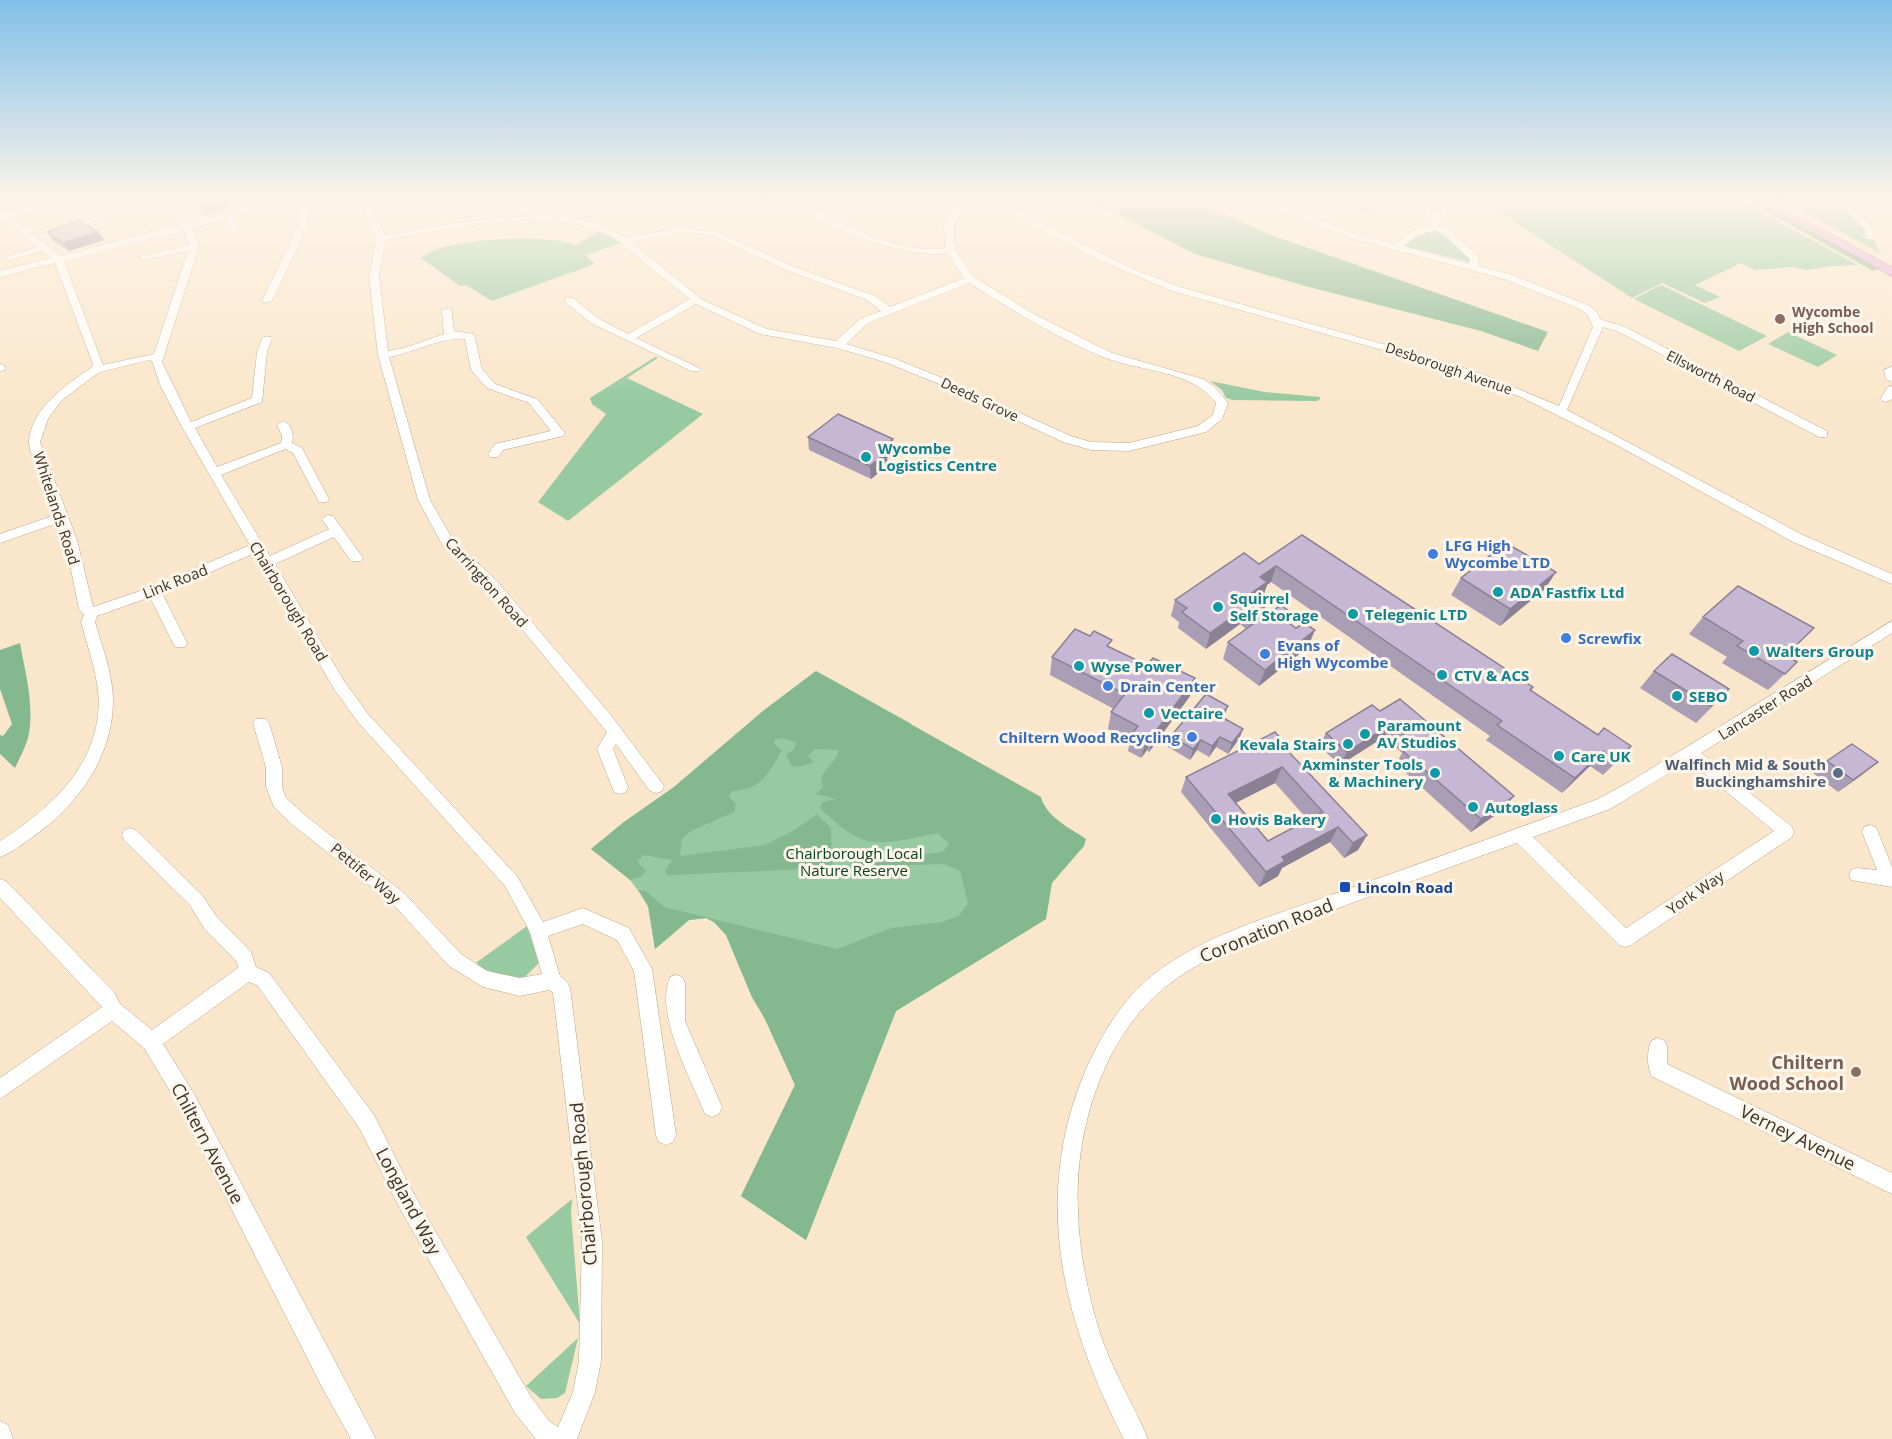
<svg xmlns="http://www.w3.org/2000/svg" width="1892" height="1439" viewBox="0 0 1892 1439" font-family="'Open Sans',sans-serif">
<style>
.green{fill:#97caa0}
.forest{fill:#84b88e}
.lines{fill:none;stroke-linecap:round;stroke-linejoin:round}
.minor-casing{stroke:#b9a68c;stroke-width:1}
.major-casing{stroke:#9a5c8a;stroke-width:1}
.minor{fill:#fff;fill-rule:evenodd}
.major{fill:#e2abd9;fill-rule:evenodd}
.wall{fill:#aa9eb6;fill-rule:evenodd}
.shaded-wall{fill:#8b8194}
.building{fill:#c6b8d4;stroke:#8b8194;stroke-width:1.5;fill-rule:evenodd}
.education-dot{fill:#8d6e63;stroke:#fef6eb;stroke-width:2}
.culture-dot{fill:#0f9aa8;stroke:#fef6eb;stroke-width:2}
.shop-dot{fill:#3f7fe0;stroke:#fef6eb;stroke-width:2}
.service-dot{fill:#5c6f8a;stroke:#fef6eb;stroke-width:2}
.transit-dot{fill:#1a4fb4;stroke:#fef6eb;stroke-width:2}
.labels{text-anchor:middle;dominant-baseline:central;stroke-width:6;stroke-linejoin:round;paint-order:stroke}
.far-education-label{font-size:14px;font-weight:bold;fill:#785e54;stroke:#fef6eb;text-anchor:start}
.far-street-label{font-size:14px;fill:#393227;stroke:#fef6eb}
.culture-label{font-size:15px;font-weight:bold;fill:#0d838f;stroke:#fef6eb;text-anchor:start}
.street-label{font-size:15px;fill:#393227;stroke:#fef6eb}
.shop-label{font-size:15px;font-weight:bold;fill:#366cbe;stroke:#fef6eb;text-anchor:start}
.service-label{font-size:15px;font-weight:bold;fill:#4e5e75;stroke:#fef6eb;text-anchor:end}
.park-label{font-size:15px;fill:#06441c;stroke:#fef6eb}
.transit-label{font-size:15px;font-weight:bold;fill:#164399;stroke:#fef6eb;text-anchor:start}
.near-street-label{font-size:18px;fill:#393227;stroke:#fef6eb}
.near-education-label{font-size:18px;font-weight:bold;fill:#785e54;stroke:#fef6eb;text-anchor:end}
</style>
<rect width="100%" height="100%" fill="#fae7cb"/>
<!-- green -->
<g class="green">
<polygon points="1325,200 1389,200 1371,215"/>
<polygon points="1481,200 1737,200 1858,265 1832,266 1807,270 1794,267 1754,270 1741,263 1695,285 1720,297 1705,303 1662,283 1632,298"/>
<path d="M1789,200C1801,200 1820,197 1832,200C1845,205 1864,220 1865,233L1861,236L1874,240L1880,253L1808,214Z"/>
<polygon points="1429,229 1441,231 1472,258 1470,262 1404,246 1404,243"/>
<path d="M599,231L621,243L585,255L595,264L492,301L466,285L460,286L421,258C426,255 431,251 437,249C470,238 544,234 576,245Z"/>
<polygon points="1661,285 1767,336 1739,351 1634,299"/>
<polygon points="1788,332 1837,355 1818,367 1768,344"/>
<polygon points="655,357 658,358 627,378 703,414 568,521 538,502 606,414 592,404 590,398"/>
<polygon points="1210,381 1265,392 1320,397 1320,399 1317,401 1233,400 1226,398 1222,390"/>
<polygon points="816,671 910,723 1046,919 896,1011 806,1240 741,1196 795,1085 765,1019 752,997 726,935 714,922 706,918 689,920 655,949 647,902 626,875 591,849 624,822 674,787 763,711"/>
<path d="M527,926L539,963L525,977C509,978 492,974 478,966L477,962Z"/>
<polygon points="572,1199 571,1213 580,1324 526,1237"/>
<polygon points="578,1338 565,1393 557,1398 541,1399 526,1386"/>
</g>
<!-- forest -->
<g class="forest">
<polygon points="1090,200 1198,200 1214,210 1271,235 1548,332 1538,351 1481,331 1305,286 1195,254"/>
<polygon points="1746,200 1753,200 1842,247 1877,269 1873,271"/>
<path d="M20,643C25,672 34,703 29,733C27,745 20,757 15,768L0,754V735L3,736L12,724L0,689V650Z"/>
<path d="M816,671L1041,797C1046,817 1070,828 1086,839L1084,846L1052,883L1046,919L896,1011L806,1240L741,1196L795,1085L765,1019L752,997L726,935L714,922L706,918L689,920L655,949L649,908L638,890L646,891L664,907L837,949L892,928L942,922L959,916L968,903L960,871L944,864L855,867V863L860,862L943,852L949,844L938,833C879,845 865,853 820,808L822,802L836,799L816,794L823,787L821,777L838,755V750L815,749L808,756L814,762L799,767L792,766L786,755L794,749L796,742L781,738L774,740V744L782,750C769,773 761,790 732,791L729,797L736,804L734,812L691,831L682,839L680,856L765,845L793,831L817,814L831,828L832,868L667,875L665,871L672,860L644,855L637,861L646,871L640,877L630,880L591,849L624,822L674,787L763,711Z"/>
</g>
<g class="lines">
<defs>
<g id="minor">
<path d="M46,200H60L13,218L60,256L271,200H286L234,216L238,234H232L226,219L192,228L199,247L162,362L191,422L252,398L257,352L263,337H271L272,339L267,352L262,402L195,428L217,467L281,443L282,436L277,425L283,421C292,424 294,435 292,443L302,448L329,499L327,502H319L293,453L285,449L221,475L270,556L329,529L322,519L328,515L333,516L363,558L361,561H351L334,537L275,564L344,681L368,714L517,876L543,922L583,908L629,928L652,969L676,1135L673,1142L666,1145L659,1142L656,1135L634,971L617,940L583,924L548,936L560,976L567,982L570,988L602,1241L601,1361L595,1392L577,1439H536L515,1413L397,1203L360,1129L257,985L249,982L163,1044L193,1092L376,1439H351L323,1389L179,1106L144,1048L112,1021L0,1099V1078L102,1007L0,898V879L6,881L114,992L120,1004L152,1030L238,968L237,962L204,928L190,905L124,840L122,835L124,830L130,828L136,830L202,895L216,916L251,952L256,967L269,973L374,1115L411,1189L531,1397L549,1421L558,1427L573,1392L579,1361L582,1241L553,992L549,990L520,996L483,987L449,966L393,904L294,826L274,807L266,787V767L253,723L256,719H266L269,723L282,767V787L286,798L306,816L405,894L461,954L487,971L520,978L542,974L530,932L505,886L358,722L334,689L255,553L162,593L187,643L185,647H175L150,597L97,616L95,622C102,646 112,672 113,698C114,756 77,807 31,838C21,845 11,853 0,857V841C53,807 105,760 98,690C95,667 87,644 81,622L84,615L79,609L65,540L58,523L0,543V534L55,515C50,502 27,450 29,440C33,407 66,385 91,368L93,364L55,263L0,277V271L51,258L43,251L6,261V257L37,247L6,221L0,223V209L8,214ZM184,231L189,245L138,257L143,260L188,251L154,354L103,365L64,261ZM149,360L152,361L161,387L182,427L250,545L149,588L93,607L77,540L40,442L48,419L61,401L91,378L100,372Z"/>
<polygon points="137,200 151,200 68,232 60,230"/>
<polygon points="296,200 306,200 309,216 307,228 272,301 263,303 262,301 297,228 299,216"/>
<path d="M359,200H369L385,235C447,225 573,196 625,238L679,228L716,231L792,266L875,296L890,307L964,278L947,253C911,260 817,228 792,200C806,200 813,209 825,215C860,232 906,254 945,248L944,225L960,200H970L954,225L955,250L974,277L1032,313L1112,353L1203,379L1216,388L1228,403L1222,419L1206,432L1129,451L1091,450L1063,442L939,384L885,362L837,348L760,334L696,304L636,338L701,369L699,371H691L591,323L565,302V298H573L599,319L628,334L690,299C672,285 654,271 636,256C628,250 620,241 611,236C546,204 454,229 386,240L379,276L388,351L404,348L444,334L442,310L451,308L454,331L474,334L482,369L495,384L537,399L565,433L563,436L503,450L498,457H490L488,454L495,444L551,431L529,403L487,388L471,370L465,339C444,336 412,353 389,357L430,500L453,540L496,580L610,714L664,786L662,791L656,793L650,791L616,744L613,749L628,787L626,792L620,794L614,792L597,749L607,732L486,586L443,546L418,500L378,355L369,276L377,238ZM679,233L711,235L786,270L867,300L881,311L860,319L836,341L767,329L703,300L631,242ZM969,283C1012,310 1056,337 1103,357C1140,372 1191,369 1216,403L1213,415L1198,426L1129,443L1091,442L1071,436L947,380L893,358L846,344L868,323Z"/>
<path d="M983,200H995L1131,268L1180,287L1443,361L1487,376L1559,406L1593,327L1588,315L1580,309L1504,279L1343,236L1254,200H1267L1349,232L1395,244L1410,232L1431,225L1432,211L1440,209L1441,226L1449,230L1478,256L1479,266L1512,275L1588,305L1597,312L1600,319L1625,327L1827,431V437H1819L1617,331L1603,327L1567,410L1803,535L1892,574V584L1793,542L1613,443L1521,397L1436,365L1172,291L1101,261ZM1435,230L1443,234L1470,259L1469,264L1403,246L1417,236Z"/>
<polygon points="1776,200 1787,200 1806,216 1798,218"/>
<path d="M1830,200C1850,200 1864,216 1876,231L1871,239H1865L1866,231L1849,213Z"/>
<polygon points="0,364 5,366 5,370 0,371"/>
<polygon points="1890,367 1892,367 1892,382 1886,379 1884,370"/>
<polygon points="1892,386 1892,399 1886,402 1882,401 1880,399 1888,387"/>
<path d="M1892,621V633L1701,753L1792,827L1794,832L1792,837L1631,945L1625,947L1619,945L1517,843C1453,866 1389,889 1325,913C1272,932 1215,949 1169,984C1103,1035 1074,1131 1078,1211C1079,1251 1087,1289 1098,1327C1110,1367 1132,1401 1148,1439H1124C1063,1322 1032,1200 1084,1074C1100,1037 1121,1000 1154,974C1206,934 1273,916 1334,894C1422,863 1510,831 1598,799L1631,781ZM1689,761L1774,831L1626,928L1533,837L1610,809Z"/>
<polygon points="1870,825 1876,827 1892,867 1892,887 1851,880 1849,875 1851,870 1857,868 1877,870 1862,832 1864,827"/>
<path d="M676,975L682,977L685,983V1021L722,1107L719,1114L712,1117L705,1114C691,1079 654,1013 670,977Z"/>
<path d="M1658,1038L1665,1041L1667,1047V1064L1892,1173V1194L1651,1076C1647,1065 1647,1051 1651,1041Z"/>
<polygon points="0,1421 8,1425 13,1439 0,1439"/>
</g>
<polygon id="major" points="1753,200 1768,200 1892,267 1892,276"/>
</defs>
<!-- minor casing -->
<use href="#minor" class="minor-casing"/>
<!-- major casing -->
<use href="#major" class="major-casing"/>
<!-- minor -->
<use href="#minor" class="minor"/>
<!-- major -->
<use href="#major" class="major"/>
</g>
<!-- wall -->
<g class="wall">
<polygon points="927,200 942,200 936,204"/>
<polygon points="47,232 98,232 104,240 69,251 53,241"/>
<polygon points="808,437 894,452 887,458 888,465 871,479 809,450"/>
<polygon points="1302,535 1533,687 1531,691 1598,735 1631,746 1603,775 1590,766 1562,793 1486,740 1490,736 1271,582 1267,585 1262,599 1256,603 1271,612 1290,612 1287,622 1308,647 1259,686 1223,659 1228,642 1246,629 1240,624 1206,649 1178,628 1179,622 1171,616 1175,600 1259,564"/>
<polygon points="1461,578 1545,589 1500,626 1451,595"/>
<polygon points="1703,617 1787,656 1797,662 1768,690 1722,663 1727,657 1689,634"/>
<polygon points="1090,636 1111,648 1147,665 1195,678 1190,696 1149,752 1147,750 1141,758 1128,751 1130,741 1108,729 1111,712 1114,709 1050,675 1052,657"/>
<polygon points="1654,671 1714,705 1696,723 1640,688"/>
<polygon points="1372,705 1504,809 1471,832 1396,764 1402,753 1384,737 1340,765 1319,746 1326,733"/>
<polygon points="1224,718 1243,729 1239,739 1228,754 1216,747 1209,757 1197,750 1190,760 1168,747 1171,736"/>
<path d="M1289,752L1367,835L1358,850L1344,858L1330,842L1282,868L1278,876L1259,887L1181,792L1186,777ZM1275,783L1308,820L1268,841L1235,803Z"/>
<polygon points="1827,761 1863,774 1838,792 1813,773"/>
</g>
<!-- shaded-wall -->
<g class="shaded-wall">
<polygon points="222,200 224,200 228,208 205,215 201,207"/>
<polygon points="98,232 104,240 69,251 63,243"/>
<polygon points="893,439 894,452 887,458 888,465 871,479 870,466 881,449"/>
<polygon points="1276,566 1271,582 1267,585 1262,599 1247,609 1245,608 1240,624 1206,649 1210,633 1246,597 1260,577"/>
<polygon points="1556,572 1545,589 1500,626 1510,609"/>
<polygon points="1290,612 1284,628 1282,618"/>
<polygon points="1315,630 1308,647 1259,686 1265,670"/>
<polygon points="1195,678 1190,696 1149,752 1154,734"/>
<polygon points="1228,706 1224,717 1217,727 1220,716"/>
<polygon points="1392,724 1384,737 1340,765 1347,752"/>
<polygon points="1243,729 1239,739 1228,754 1232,743"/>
<polygon points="1152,733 1147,750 1141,758 1146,741"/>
<polygon points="1220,737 1216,747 1209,757 1212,746"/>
<polygon points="1201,740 1197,750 1190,760 1193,749"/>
<polygon points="1631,746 1617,761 1603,775 1617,760"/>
<polygon points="1603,751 1590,766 1562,793 1575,778"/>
<polygon points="1878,762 1863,774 1838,792 1853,780"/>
<polygon points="1282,767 1275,783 1222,810 1228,794"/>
<polygon points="1514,796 1504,809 1471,832 1481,819"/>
<polygon points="1338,827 1330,842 1282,868 1278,876 1259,887 1266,872 1282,857"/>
<polygon points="1367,835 1358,850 1344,858 1353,843"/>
</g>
<!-- building -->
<g class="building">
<polygon points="197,200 222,200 201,207"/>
<polygon points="79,220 98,232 63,243 47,232"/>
<polygon points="838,414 893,439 881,449 887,452 870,466 808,437"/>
<polygon points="1302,535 1533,687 1530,690 1598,735 1604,728 1631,746 1617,760 1603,751 1575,778 1497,725 1502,721 1276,566 1260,577 1267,582 1246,597 1271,612 1281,605 1290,612 1282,618 1296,628 1304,623 1315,630 1265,670 1228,642 1260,619 1245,608 1210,633 1182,612 1187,608 1175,600 1244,553 1259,564"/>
<polygon points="1506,543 1556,572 1510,609 1461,578"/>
<polygon points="1738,586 1814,628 1786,655 1797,662 1785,674 1737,646 1743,641 1703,617"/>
<polygon points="1075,629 1090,636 1094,631 1112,640 1107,646 1147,665 1153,658 1195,678 1154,734 1152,733 1146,741 1132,734 1138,726 1111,712 1125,694 1052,657"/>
<polygon points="1672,654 1729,689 1711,706 1654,671"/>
<polygon points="1206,694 1228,706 1220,716 1243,729 1232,743 1220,737 1212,746 1201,740 1193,749 1171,736"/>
<polygon points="1400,699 1514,796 1481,819 1403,751 1414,744 1392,724 1347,752 1326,733 1372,705 1380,711"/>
<path d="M1275,732L1290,748L1287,750L1367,835L1353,843L1338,827L1282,857L1285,861L1266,872L1186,777ZM1282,767L1323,812L1268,841L1228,794Z"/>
<polygon points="1852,744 1878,762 1853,780 1827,761"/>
</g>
<!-- sky -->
<linearGradient id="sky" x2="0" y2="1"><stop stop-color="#81c0e9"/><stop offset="0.5" stop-color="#fdf4e8"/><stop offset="1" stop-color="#fdf4e8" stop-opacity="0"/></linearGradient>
<rect width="1892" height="401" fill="url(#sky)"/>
<!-- markers -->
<g class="education-dot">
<circle cx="1780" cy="319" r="6"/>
<circle cx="1856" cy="1072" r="6"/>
</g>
<g class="culture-dot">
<circle cx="866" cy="457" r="6"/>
<circle cx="1498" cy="592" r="6"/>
<circle cx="1218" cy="607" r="6"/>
<circle cx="1353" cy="614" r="6"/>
<circle cx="1754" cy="651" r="6"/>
<circle cx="1079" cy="666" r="6"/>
<circle cx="1442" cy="675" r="6"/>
<circle cx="1677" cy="696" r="6"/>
<circle cx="1149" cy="713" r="6"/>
<circle cx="1365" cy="734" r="6"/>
<circle cx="1348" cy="744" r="6"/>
<circle cx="1559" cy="756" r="6"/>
<circle cx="1435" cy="773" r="6"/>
<circle cx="1473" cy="807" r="6"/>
<circle cx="1216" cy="819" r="6"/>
</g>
<g class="shop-dot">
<circle cx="1433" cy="554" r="6"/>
<circle cx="1566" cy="638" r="6"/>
<circle cx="1265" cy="654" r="6"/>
<circle cx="1108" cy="686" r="6"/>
<circle cx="1192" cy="737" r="6"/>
</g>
<circle class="service-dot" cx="1838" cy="773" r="6"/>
<rect class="transit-dot" x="1339" y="881" width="12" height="12" rx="3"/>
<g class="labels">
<!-- far-education labels -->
<g class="far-education-label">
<text x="1792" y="311">Wycombe<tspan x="1792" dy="16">High School</tspan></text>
</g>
<!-- far-street labels -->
<g class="far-street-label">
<text transform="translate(1449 368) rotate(19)">Desborough Avenue</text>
<text transform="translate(1711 376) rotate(27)">Ellsworth Road</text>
<text transform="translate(980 399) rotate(25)">Deeds Grove</text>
</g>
<!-- culture labels -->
<g class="culture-label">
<text x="878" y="448">Wycombe<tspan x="878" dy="17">Logistics Centre</tspan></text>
<text x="1510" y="592">ADA Fastfix Ltd</text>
<text x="1230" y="598">Squirrel<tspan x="1230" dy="17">Self Storage</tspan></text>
<text x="1365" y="614">Telegenic LTD</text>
<text x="1766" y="651">Walters Group</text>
<text x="1091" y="666">Wyse Power</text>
<text x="1454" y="675">CTV &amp; ACS</text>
<text x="1689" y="696">SEBO</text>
<text x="1161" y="713">Vectaire</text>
<text x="1377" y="725">Paramount<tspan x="1377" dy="17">AV Studios</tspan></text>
<text x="1336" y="744" text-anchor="end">Kevala Stairs</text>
<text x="1571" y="756">Care UK</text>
<text x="1423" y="764" text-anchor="end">Axminster Tools<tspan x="1423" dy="17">&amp; Machinery</tspan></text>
<text x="1485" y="807">Autoglass</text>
<text x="1228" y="819">Hovis Bakery</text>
</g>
<!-- street labels -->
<g class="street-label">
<text transform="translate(57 508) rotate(72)">Whitelands Road</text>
<text transform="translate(175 581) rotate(-22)">Link Road</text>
<text transform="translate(487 582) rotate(48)">Carrington Road</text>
<text transform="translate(289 601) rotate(59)">Chairborough Road</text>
<text transform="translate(1765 707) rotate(-32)">Lancaster Road</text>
<text transform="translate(366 873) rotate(40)">Pettifer Way</text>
<text transform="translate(1695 892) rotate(-34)">York Way</text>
</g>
<!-- shop labels -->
<g class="shop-label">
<text x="1445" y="545">LFG High<tspan x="1445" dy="17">Wycombe LTD</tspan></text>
<text x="1578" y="638">Screwfix</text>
<text x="1277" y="645">Evans of<tspan x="1277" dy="17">High Wycombe</tspan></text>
<text x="1120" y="686">Drain Center</text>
<text x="1180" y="737" text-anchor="end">Chiltern Wood Recycling</text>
</g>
<!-- service labels -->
<g class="service-label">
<text x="1826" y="764">Walfinch Mid &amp; South<tspan x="1826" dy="17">Buckinghamshire</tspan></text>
</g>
<!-- park labels -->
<g class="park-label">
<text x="854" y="853">Chairborough Local<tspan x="854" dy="17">Nature Reserve</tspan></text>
</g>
<!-- transit labels -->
<g class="transit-label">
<text x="1357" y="887">Lincoln Road</text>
</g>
<!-- near-street labels -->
<g class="near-street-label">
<text transform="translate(1266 930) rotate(-22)">Coronation Road</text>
<text transform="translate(1798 1137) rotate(26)">Verney Avenue</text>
<text transform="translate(208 1143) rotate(62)">Chiltern Avenue</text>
<text transform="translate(583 1184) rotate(-95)">Chairborough Road</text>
<text transform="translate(409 1201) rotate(62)">Longland Way</text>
</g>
<!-- near-education labels -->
<g class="near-education-label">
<text x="1844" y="1062">Chiltern<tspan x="1844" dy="21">Wood School</tspan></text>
</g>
</g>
</svg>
